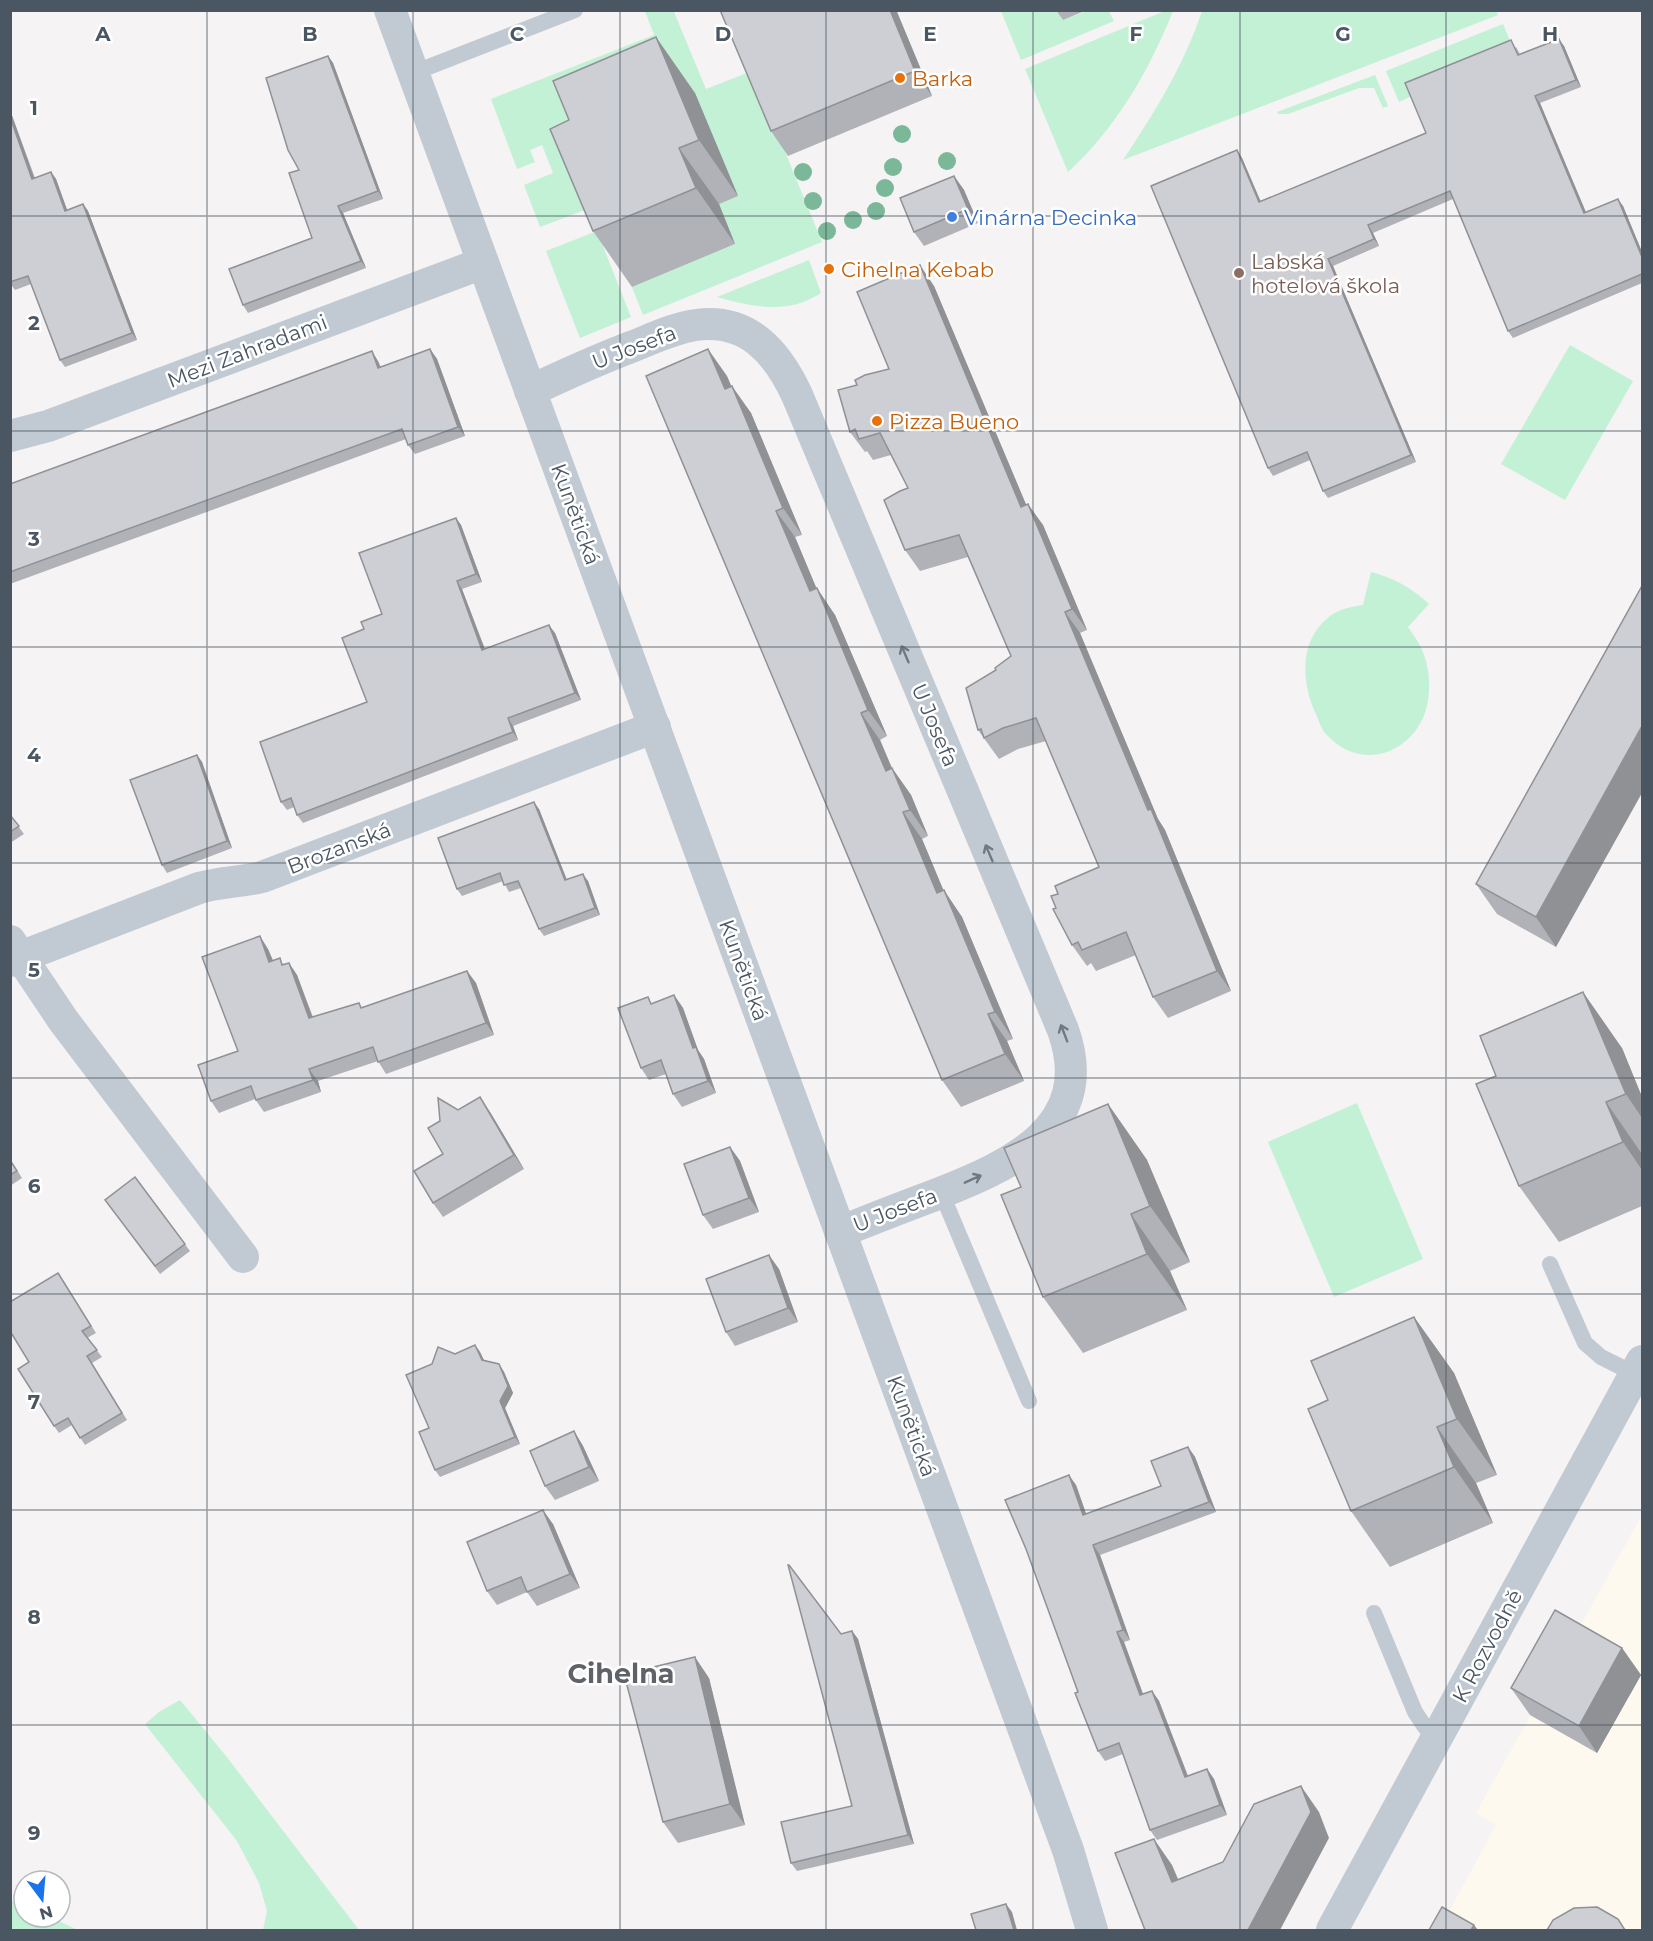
<svg xmlns="http://www.w3.org/2000/svg" width="1653" height="1941" viewBox="0 0 1653 1941" font-family="Montserrat,sans-serif">
<style>
.commercial{fill:#fdf9ef}
.green{fill:#c3f1d5}
.lines{fill:none;stroke-linecap:round;stroke-linejoin:round}
.service{stroke:#c1cad2;stroke-width:16}
.minor{stroke:#c1cad2;stroke-width:32}
.tree{fill:#7bb799}
.wall{fill:#b0b2b7}
.shaded-wall{fill:#909195}
.building{fill:#cdcfd5;stroke:#909195;stroke-width:1.5}
.oneway{stroke:#6e7983}
.grid{fill:none;stroke:#4a5661;stroke-width:1.5;stroke-opacity:0.55}
.food-dot{fill:#e8710a;stroke:#fff;stroke-width:2}
.shop-dot{fill:#3f7fe0;stroke:#fff;stroke-width:2}
.education-dot{fill:#8d6e63;stroke:#fff;stroke-width:2}
.labels{text-anchor:middle;dominant-baseline:central;stroke-width:5;stroke-linejoin:round;paint-order:stroke}
.food-label{font-size:21px;fill:#c56008;stroke:#fff;text-anchor:start}
.shop-label{font-size:21px;fill:#366cbe;stroke:#fff;text-anchor:start}
.education-label{font-size:21px;fill:#785e54;stroke:#fff;text-anchor:start}
.street-label{font-size:21px;fill:#4a5661;stroke:#fff}
.district-label{font-size:27px;font-weight:bold;fill:#5f6368;stroke:#fff}
.grid-label{font-size:20px;text-anchor:middle;font-weight:bold;fill:#4a5661;stroke:#fff;stroke-width:5;stroke-linejoin:round;paint-order:stroke}
</style>
<rect width="100%" height="100%" fill="#f5f3f3"/>
<!-- commercial -->
<polygon class="commercial" points="1642,1515 1642,1930 1439,1930 1496,1825 1476,1813"/>
<!-- green -->
<g class="green">
<path d="M1167,10L1173,11C1149,71 1116,128 1068,172L1025,69Z"/>
<path d="M1496,10L1498,15L1123,160C1155,112 1184,65 1202,11Z"/>
<polygon points="645,11 674,12 706,89 752,71 822,242 643,315 632,287 735,244 719,204 695,93 592,137 585,210 540,227 524,185 553,173 542,145 530,150 535,162 517,169 491,99 654,35"/>
<polygon points="1001,11 1059,11 1063,20 1087,11 1109,11 1114,21 1021,60"/>
<polygon points="1503,24 1513,48 1399,102 1386,71"/>
<polygon points="1375,75 1388,106 1383,108 1374,88 1359,88 1288,114 1278,114 1277,112"/>
<polygon points="597,231 631,317 580,338 546,251"/>
<path d="M809,260L821,293C788,315 752,307 717,297Z"/>
<polygon points="1570,345 1633,381 1565,500 1501,464"/>
<path d="M1371,572C1396,579 1410,587 1429,604L1408,627C1414,636 1421,645 1424,655C1431,673 1431,700 1423,718C1404,758 1357,769 1326,734C1321,729 1319,721 1316,714C1301,683 1299,640 1329,617C1338,609 1351,607 1363,605Z"/>
<polygon points="1357,1103 1423,1259 1334,1297 1268,1142"/>
<polygon points="180,1700 226,1756 359,1930 263,1930 267,1911 259,1883 237,1841 145,1724 159,1712"/>
<polygon points="15,1900 24,1905 24,1917 50,1917 78,1930 11,1930 11,1902"/>
</g>
<g class="lines">
<!-- service -->
<g class="service">
<polyline points="413,73 575,10"/>
<polyline points="941,1192 1029,1401"/>
<polyline points="1550,1264 1585,1343 1601,1357 1635,1374"/>
<polyline points="1374,1613 1415,1712 1425,1727 1437,1738"/>
</g>
<!-- minor -->
<g class="minor">
<polyline points="390,10 1068,1850 1092,1930"/>
<path d="M530,391C564,375 597,360 631,347C652,339 674,328 696,325C748,318 777,352 797,395L1063,1030C1098,1128 1009,1166 935,1195C903,1207 872,1219 840,1232"/>
<polyline points="10,436 48,426 483,263"/>
<polyline points="10,941 63,1020 243,1257"/>
<path d="M10,961L199,888C220,882 241,882 262,877L655,727"/>
<polyline points="1332,1930 1642,1361"/>
</g>
</g>
<!-- trees -->
<g class="tree">
<circle cx="902" cy="134" r="9"/>
<circle cx="947" cy="161" r="9"/>
<circle cx="893" cy="167" r="9"/>
<circle cx="803" cy="172" r="9"/>
<circle cx="885" cy="188" r="9"/>
<circle cx="813" cy="201" r="9"/>
<circle cx="876" cy="211" r="9"/>
<circle cx="853" cy="220" r="9"/>
<circle cx="827" cy="231" r="9"/>
</g>
<!-- wall -->
<g class="wall">
<polygon points="1056,10 1087,10 1063,20"/>
<polygon points="897,12 932,96 788,156 771,131"/>
<polygon points="1564,46 1581,87 1540,103 1586,212 1623,206 1642,252 1642,283 1513,338 1508,331 1453,199 1373,233 1379,246 1333,266 1416,462 1328,498 1323,491 1310,460 1273,476 1268,468 1237,150 1242,158 1260,202 1426,133 1516,47 1520,54"/>
<polygon points="328,56 333,63 383,199 343,213 366,268 248,313 243,305 312,238 299,170"/>
<polygon points="695,93 738,196 719,204 735,244 632,287 593,231"/>
<polygon points="10,110 35,178 51,172 56,179 67,210 83,204 88,211 137,340 65,367 60,360 31,284 15,290 10,283"/>
<polygon points="954,176 964,190 978,223 924,246 914,232"/>
<polygon points="934,286 1026,505 1043,525 1087,630 1080,633 1158,819 1165,830 1231,991 1168,1018 1153,997 1136,955 1096,971 1091,963 1087,966 1072,945 1056,908 1058,894 1099,867 1046,741 1018,749 999,759 978,730 996,670 1011,656 968,557 920,571 905,550 908,488 891,455 873,460 867,451 865,452 850,432 857,385 889,369"/>
<polygon points="430,349 437,359 465,436 415,454 408,445 406,439 10,584 10,484 378,361 381,367"/>
<polygon points="727,376 731,386 751,413 802,535 795,537 816,588 835,615 887,736 880,740 892,768 911,795 928,836 922,839 943,890 962,917 1013,1039 1007,1041 1024,1081 961,1107 942,1080"/>
<polygon points="456,518 461,525 482,582 462,589 485,649 555,633 581,700 513,726 518,740 303,823 297,815 294,807 287,810 281,802 367,702 364,629 382,614"/>
<polygon points="1642,586 1556,947 1497,914 1476,884"/>
<polygon points="197,755 202,762 232,848 167,873 162,865"/>
<polygon points="539,809 567,880 588,881 600,915 544,936 539,929 521,888 509,892 503,881 462,896 457,889"/>
<polygon points="10,815 24,834 10,843"/>
<polygon points="268,949 273,960 284,964 289,963 297,975 313,1017 359,1003 362,1008 467,971 476,983 494,1035 386,1074 378,1061 318,1081 321,1092 264,1112 255,1099 219,1113 211,1101 238,1051"/>
<polygon points="674,995 683,1008 698,1050 704,1059 716,1093 682,1107 673,1094 666,1074 649,1080 641,1068 652,1004"/>
<polygon points="1622,1048 1642,1097 1642,1206 1559,1242 1519,1186"/>
<polygon points="1108,1104 1147,1160 1190,1262 1170,1271 1187,1310 1083,1353 1043,1297 1021,1187"/>
<polygon points="458,1110 490,1112 524,1169 443,1217 433,1203 443,1154"/>
<polygon points="730,1147 740,1161 759,1212 713,1229 703,1215"/>
<polygon points="10,1159 22,1178 10,1186"/>
<polygon points="135,1177 190,1251 160,1274 105,1200"/>
<polygon points="779,1269 798,1322 735,1346 726,1332"/>
<polygon points="63,1280 96,1333 87,1338 102,1357 92,1363 127,1420 85,1445 72,1425 59,1433 54,1426 29,1362"/>
<polygon points="1414,1317 1454,1373 1497,1475 1476,1483 1493,1523 1390,1567 1351,1511 1328,1400"/>
<polygon points="475,1345 480,1352 484,1360 499,1364 504,1372 513,1393 505,1408 520,1444 440,1477 435,1470 429,1428 455,1354"/>
<polygon points="574,1431 583,1446 599,1481 555,1500 545,1486"/>
<polygon points="1188,1447 1195,1457 1216,1512 1100,1555 1130,1640 1124,1642 1143,1694 1152,1691 1159,1701 1188,1776 1207,1769 1214,1779 1227,1815 1157,1840 1150,1830 1123,1754 1105,1761 1098,1751 1078,1692 1076,1485 1086,1514 1161,1486"/>
<polygon points="553,1524 580,1588 537,1606 527,1592 497,1605 487,1591"/>
<polygon points="852,1631 858,1639 914,1844 797,1871 791,1863 852,1806 841,1634"/>
<polygon points="1622,1648 1641,1675 1597,1753 1530,1715 1511,1688"/>
<polygon points="709,1678 745,1825 678,1843 663,1822"/>
</g>
<!-- shaded-wall -->
<g class="shaded-wall">
<polygon points="890,10 896,10 897,12 932,96 915,71"/>
<polygon points="656,37 695,93 738,196 699,140"/>
<polygon points="1559,39 1564,46 1581,87 1576,80"/>
<polygon points="328,56 333,63 383,199 378,191"/>
<polygon points="1535,96 1540,103 1589,220 1584,213"/>
<polygon points="10,110 37,186 32,179 10,117"/>
<polygon points="679,148 719,204 735,244 696,188"/>
<polygon points="1237,150 1242,158 1264,209 1259,202"/>
<polygon points="51,172 56,179 70,218 65,211"/>
<polygon points="954,176 964,190 978,223 968,209"/>
<polygon points="1618,199 1623,206 1642,252 1642,257"/>
<polygon points="83,204 88,211 137,340 132,333"/>
<polygon points="338,206 343,213 366,268 361,261"/>
<polygon points="1368,225 1373,233 1379,246 1374,239"/>
<polygon points="1328,259 1333,266 1416,462 1411,455"/>
<polygon points="920,265 934,286 1036,528 1021,507"/>
<polygon points="430,349 437,359 465,436 458,427"/>
<polygon points="708,349 727,376 744,416 725,389"/>
<polygon points="372,351 378,361 384,377 378,368"/>
<polygon points="732,386 751,413 802,535 783,508"/>
<polygon points="1028,504 1043,525 1087,630 1072,609"/>
<polygon points="776,511 795,537 829,618 810,591"/>
<polygon points="456,518 461,525 482,582 476,574"/>
<polygon points="457,581 462,589 488,658 482,650"/>
<polygon points="817,588 835,615 887,736 868,710"/>
<polygon points="1065,612 1080,633 1158,819 1165,830 1231,991 1217,971"/>
<polygon points="549,625 555,633 581,700 575,693"/>
<polygon points="861,713 880,740 904,797 886,771"/>
<polygon points="508,718 513,726 518,740 513,732"/>
<polygon points="1642,726 1642,793 1556,947 1536,917"/>
<polygon points="197,755 202,762 232,848 227,841"/>
<polygon points="892,768 911,795 928,836 910,810"/>
<polygon points="534,802 539,809 570,888 565,880"/>
<polygon points="903,812 922,839 956,920 937,893"/>
<polygon points="583,874 588,881 600,915 595,908"/>
<polygon points="944,890 962,917 1013,1039 995,1012"/>
<polygon points="260,936 268,949 278,974 269,962"/>
<polygon points="289,963 297,975 317,1030 309,1018"/>
<polygon points="467,971 476,983 494,1035 486,1023"/>
<polygon points="1583,992 1622,1048 1642,1097 1642,1118 1626,1094"/>
<polygon points="674,995 683,1008 698,1050 704,1059 716,1093 708,1081 693,1048"/>
<polygon points="988,1014 1007,1041 1024,1081 1005,1054"/>
<polygon points="309,1069 318,1081 321,1092 313,1080"/>
<polygon points="480,1097 490,1112 524,1169 514,1155"/>
<polygon points="1606,1102 1642,1154 1642,1170 1623,1142"/>
<polygon points="1108,1104 1147,1160 1190,1262 1150,1206"/>
<polygon points="730,1147 740,1161 759,1212 749,1198"/>
<polygon points="1131,1214 1170,1271 1187,1310 1147,1254"/>
<polygon points="769,1255 779,1269 798,1322 788,1308"/>
<polygon points="1414,1317 1454,1373 1497,1475 1457,1419"/>
<polygon points="475,1345 480,1352 487,1367 482,1360"/>
<polygon points="499,1364 504,1372 513,1393 505,1408 520,1444 515,1437 500,1401"/>
<polygon points="1437,1427 1476,1483 1493,1523 1454,1467"/>
<polygon points="574,1431 583,1446 599,1481 589,1467"/>
<polygon points="1188,1447 1195,1457 1216,1512 1209,1502"/>
<polygon points="1069,1475 1076,1485 1090,1525 1083,1515"/>
<polygon points="543,1510 553,1524 580,1588 570,1574"/>
<polygon points="1093,1545 1100,1555 1130,1640 1123,1630"/>
<polygon points="852,1631 858,1639 914,1844 908,1835"/>
<polygon points="1117,1632 1124,1642 1147,1705 1140,1695"/>
<polygon points="1622,1648 1641,1675 1597,1753 1579,1726"/>
<polygon points="695,1657 709,1678 745,1825 730,1804"/>
<polygon points="1152,1691 1159,1701 1192,1787 1185,1777"/>
<polygon points="1207,1769 1214,1779 1227,1815 1220,1805"/>
<polygon points="1301,1786 1319,1812 1329,1838 1280,1930 1248,1930"/>
<polygon points="1154,1839 1172,1865 1190,1907 1172,1882"/>
<polygon points="1006,1904 1012,1912 1017,1930 1014,1930"/>
<polygon points="1474,1925 1478,1930 1471,1930"/>
</g>
<!-- building -->
<g class="building">
<polygon points="720,10 890,10 915,71 771,131"/>
<polygon points="656,37 699,140 679,148 696,188 593,231 550,129 569,120 553,81"/>
<polygon points="1559,39 1576,80 1535,96 1584,213 1618,199 1642,257 1642,274 1508,331 1450,191 1368,225 1374,239 1328,259 1411,455 1323,491 1307,452 1268,468 1151,186 1237,150 1259,202 1426,133 1405,83 1511,40 1518,55"/>
<polygon points="328,56 378,191 338,206 361,261 243,305 229,269 312,238 289,173 299,170 288,150 266,78"/>
<polygon points="10,117 32,179 51,172 65,211 83,204 132,333 60,360 28,276 10,282"/>
<polygon points="954,176 968,209 914,232 900,198"/>
<polygon points="920,265 1021,507 1028,504 1072,609 1065,612 1148,810 1151,809 1217,971 1153,997 1126,932 1082,950 1078,942 1072,945 1053,909 1056,908 1051,896 1058,894 1055,886 1099,867 1036,718 1003,728 984,738 981,729 978,730 966,688 996,670 995,668 1011,656 959,535 905,550 884,500 900,491 908,488 880,433 859,439 855,429 850,432 838,390 857,385 855,380 865,375 889,369 857,292"/>
<polygon points="430,349 458,427 408,445 402,429 10,572 10,484 372,351 378,368"/>
<polygon points="708,349 725,389 732,386 783,508 776,511 810,591 817,588 868,710 861,713 886,771 892,768 910,810 903,812 937,893 944,890 995,1012 988,1014 1005,1054 942,1080 646,376"/>
<polygon points="456,518 476,574 457,581 482,650 549,625 575,693 508,718 513,732 297,815 291,798 281,802 260,742 367,702 342,638 364,629 361,622 382,614 359,553"/>
<polygon points="1642,586 1642,726 1536,917 1476,884"/>
<polygon points="197,755 227,841 162,865 130,780"/>
<polygon points="534,802 565,880 583,874 595,908 539,929 518,881 504,885 500,873 457,889 438,838"/>
<polygon points="10,815 19,826 10,832"/>
<polygon points="260,936 269,962 280,958 282,965 289,963 309,1018 359,1003 361,1008 467,971 486,1023 378,1062 373,1047 309,1069 313,1080 256,1100 251,1086 211,1101 198,1065 238,1051 202,957"/>
<polygon points="1583,992 1626,1094 1606,1102 1623,1142 1519,1186 1476,1084 1496,1076 1480,1036"/>
<polygon points="674,995 693,1048 696,1047 708,1081 673,1094 661,1060 641,1068 618,1008 648,997 651,1004"/>
<polygon points="480,1097 514,1155 433,1203 414,1171 443,1154 428,1128 440,1121 438,1098 458,1110"/>
<polygon points="1108,1104 1150,1206 1131,1214 1147,1254 1043,1297 1001,1195 1021,1187 1004,1148"/>
<polygon points="730,1147 749,1198 703,1215 684,1164"/>
<polygon points="10,1160 17,1171 10,1175"/>
<polygon points="135,1177 185,1244 155,1266 105,1200"/>
<polygon points="769,1255 788,1308 726,1332 706,1279"/>
<polygon points="58,1273 91,1326 82,1331 97,1350 87,1356 122,1413 80,1438 68,1418 54,1426 18,1369 29,1362 10,1331 10,1302"/>
<polygon points="1414,1317 1457,1419 1437,1427 1454,1467 1351,1511 1308,1409 1328,1400 1311,1361"/>
<polygon points="475,1345 482,1360 499,1364 508,1386 500,1401 515,1437 435,1470 419,1432 429,1428 406,1375 432,1364 438,1347 455,1354"/>
<polygon points="574,1431 589,1467 545,1486 530,1451"/>
<polygon points="1188,1447 1209,1502 1093,1545 1123,1630 1117,1632 1140,1695 1152,1691 1185,1777 1207,1769 1220,1805 1150,1830 1119,1743 1098,1751 1075,1693 1078,1692 1026,1549 1005,1500 1069,1475 1083,1515 1161,1486 1151,1461"/>
<polygon points="543,1510 570,1574 527,1592 521,1577 487,1591 467,1542"/>
<polygon points="788,1565 789,1565 841,1634 852,1631 908,1835 791,1863 781,1822 852,1806"/>
<polygon points="1555,1610 1622,1648 1579,1726 1511,1688"/>
<polygon points="695,1657 730,1804 663,1822 624,1674"/>
<polygon points="1301,1786 1311,1812 1248,1930 1145,1930 1115,1853 1154,1839 1172,1882 1223,1862 1254,1804"/>
<polygon points="1006,1904 1014,1930 976,1930 971,1914"/>
<polygon points="1442,1907 1474,1925 1471,1930 1429,1930"/>
<polygon points="1597,1907 1618,1919 1625,1930 1547,1930 1553,1920 1574,1908"/>
</g>
<!-- one-way arrows -->
<defs><path id="oneway-shaft" d="M-6 0H5M1.5-3L5.5 0L1.5 3" fill="none" stroke-width="1.6" stroke-linecap="round" stroke-linejoin="round" transform="scale(1.5)"/></defs>
<g class="oneway">
<use href="#oneway-shaft" transform="translate(905 654) rotate(-113)"/>
<use href="#oneway-shaft" transform="translate(989 853) rotate(-113)"/>
<use href="#oneway-shaft" transform="translate(1064 1033) rotate(-111)"/>
<use href="#oneway-shaft" transform="translate(973 1179) rotate(-24)"/>
</g>
<!-- grid -->
<path class="grid" d="M207,10V1930M413,10V1930M620,10V1930M826,10V1930M1033,10V1930M1240,10V1930M1446,10V1930M10,216H1642M10,431H1642M10,647H1642M10,863H1642M10,1078H1642M10,1294H1642M10,1510H1642M10,1725H1642"/>
<!-- markers -->
<g class="food-dot">
<circle cx="900" cy="78" r="6"/>
<circle cx="829" cy="269" r="6"/>
<circle cx="877" cy="421" r="6"/>
</g>
<circle class="shop-dot" cx="952" cy="217" r="6"/>
<circle class="education-dot" cx="1239" cy="273" r="6"/>
<g class="labels">
<!-- food labels -->
<g class="food-label">
<text x="912" y="78">Barka</text>
<text x="841" y="269">Cihelna Kebab</text>
<text x="889" y="421">Pizza Bueno</text>
</g>
<!-- shop labels -->
<g class="shop-label">
<text x="964" y="217">Vinárna Decinka</text>
</g>
<!-- education labels -->
<g class="education-label">
<text x="1251" y="261">Labská<tspan x="1251" dy="24">hotelová škola</tspan></text>
</g>
<!-- street labels -->
<g class="street-label">
<text transform="translate(634 347) rotate(-21)">U Josefa</text>
<text transform="translate(247 351) rotate(-21)">Mezi Zahradami</text>
<text transform="translate(576 514) rotate(70)">Kunětická</text>
<text transform="translate(935 725) rotate(67)">U Josefa</text>
<text transform="translate(339 848) rotate(-21)">Brozanská</text>
<text transform="translate(744 970) rotate(70)">Kunětická</text>
<text transform="translate(895 1210) rotate(-21)">U Josefa</text>
<text transform="translate(912 1426) rotate(70)">Kunětická</text>
<text transform="translate(1487 1646) rotate(-62)">K Rozvodně</text>
</g>
<!-- district labels -->
<g class="district-label">
<text x="621" y="1673">Cihelna</text>
</g>
</g>
<g class="grid-label">
<text x="103" y="41">A</text>
<text x="310" y="41">B</text>
<text x="517" y="41">C</text>
<text x="723" y="41">D</text>
<text x="930" y="41">E</text>
<text x="1136" y="41">F</text>
<text x="1343" y="41">G</text>
<text x="1550" y="41">H</text>
<text x="34" y="115">1</text>
<text x="34" y="330">2</text>
<text x="34" y="546">3</text>
<text x="34" y="762">4</text>
<text x="34" y="977">5</text>
<text x="34" y="1193">6</text>
<text x="34" y="1409">7</text>
<text x="34" y="1624">8</text>
<text x="34" y="1840">9</text>
</g>
<!-- border -->
<rect width="1653" height="1941" fill="none" stroke="#4a5661" stroke-width="24"/>
<!-- north arrow -->
<g transform="translate(42 1899) rotate(164)"><circle r="28" fill="#ffffff" stroke="#b7bbc0" stroke-width="1.5"/>
<path d="M0-4.5L10 22L0 15L-10 22Z" fill="#1a73e8"/>
<text y="-9" font-size="16" font-weight="bold" text-anchor="middle" fill="#4a5661">N</text>
</g>
</svg>
